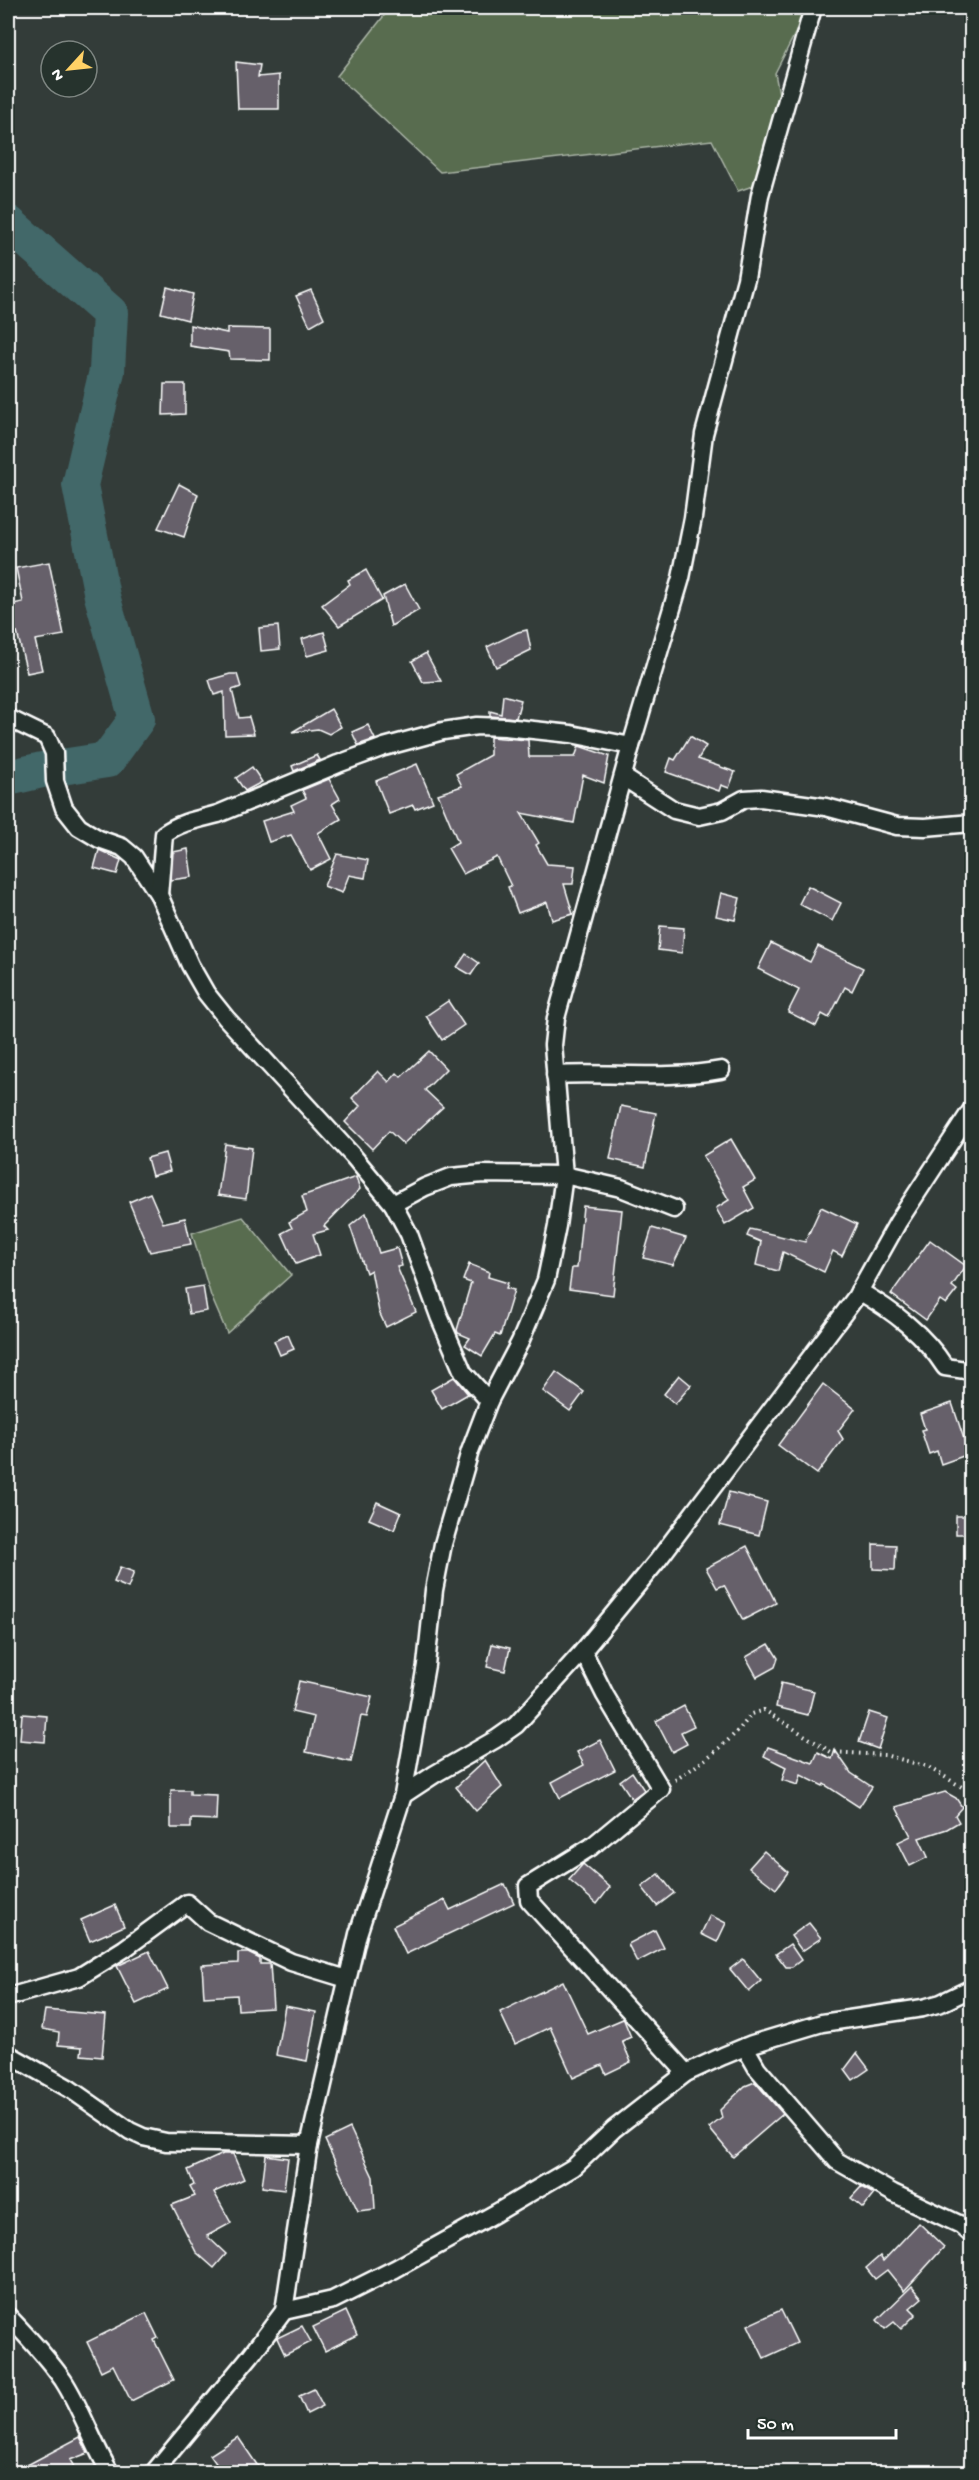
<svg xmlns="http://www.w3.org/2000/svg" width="979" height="2480" viewBox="0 0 979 2480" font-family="'Gochi Hand',sans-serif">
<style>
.green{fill:#586c50;stroke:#acb6a8;stroke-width:1.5}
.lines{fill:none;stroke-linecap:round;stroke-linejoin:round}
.river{stroke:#436769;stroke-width:36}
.building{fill:#66616b;stroke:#fff;stroke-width:1.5}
.minor-casing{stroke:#fff;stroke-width:21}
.path{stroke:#fff;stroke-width:4;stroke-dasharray:1.5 4.5;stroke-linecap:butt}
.minor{stroke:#26332d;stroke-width:16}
</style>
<rect width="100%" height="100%" fill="#333c39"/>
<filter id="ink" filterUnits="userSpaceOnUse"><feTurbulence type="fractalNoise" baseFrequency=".0167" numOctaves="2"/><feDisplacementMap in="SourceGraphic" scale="12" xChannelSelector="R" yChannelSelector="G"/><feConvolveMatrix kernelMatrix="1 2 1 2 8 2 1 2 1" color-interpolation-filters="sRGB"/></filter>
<g filter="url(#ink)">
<!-- green -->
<g class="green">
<polygon points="390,8 808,8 775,73 784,120 783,149 773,179 738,191 712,140 440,172 337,76"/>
<polygon points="243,1217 291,1275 227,1333 211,1296 192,1233"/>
</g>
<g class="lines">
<!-- river -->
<polyline class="river" points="8,223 110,313 107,371 80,485 102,596 137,719 107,760 42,770 8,778"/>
</g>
<!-- building -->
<g class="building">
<polygon points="236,62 260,65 258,77 279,75 279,109 238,109"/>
<polygon points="167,287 193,294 188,320 161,313"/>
<polygon points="311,290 324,318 310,326 296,296"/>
<polygon points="190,325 227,333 227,328 270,329 270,360 230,359 229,352 190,346"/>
<polygon points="164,384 185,384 185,414 163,415"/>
<polygon points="179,484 198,494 184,537 158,528"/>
<polygon points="49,562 64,635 35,640 42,670 27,673 17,632 8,634 8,605 23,602 16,568"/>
<polygon points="366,570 382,600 339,626 322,605 350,584 348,580"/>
<polygon points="405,584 419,610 391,626 383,596"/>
<polygon points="278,626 280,649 261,651 259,628"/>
<polygon points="527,630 531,650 496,667 487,647 518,632"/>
<polygon points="324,632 329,650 307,656 302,639"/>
<polygon points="426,653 441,681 423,682 412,661"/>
<polygon points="230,674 237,674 241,687 232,690 239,718 249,717 254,734 225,735 224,692 214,695 209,680"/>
<polygon points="503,695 521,700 516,718 490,716 490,711 501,714"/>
<polygon points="331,709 341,727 329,734 318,729 292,732"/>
<polygon points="368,725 375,739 358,745 352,732"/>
<polygon points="690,736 706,746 698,759 735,772 729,788 721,785 719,791 666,772 671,758 675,760"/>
<polygon points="490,737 528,740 529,757 575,757 579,746 609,756 604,783 583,775 574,823 521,813 539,843 536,845 547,864 575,866 573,884 564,884 573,914 552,920 547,902 518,913 508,887 511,886 497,857 463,874 448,848 458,842 438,794 462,786 456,774 490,755"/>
<polygon points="317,755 320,760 294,771 292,766"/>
<polygon points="417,764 433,802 415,809 413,805 389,814 376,781"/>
<polygon points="252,767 262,782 245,791 236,778"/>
<polygon points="329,779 340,799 332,804 341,819 318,833 331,859 310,870 291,835 269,842 262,821 294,811 291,805 306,798 302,790"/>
<polygon points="188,849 192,877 171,880 173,852"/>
<polygon points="99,850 121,860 117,874 94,868"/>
<polygon points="337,854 368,860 365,878 349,875 342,893 324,886"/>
<polygon points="808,886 841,903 832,921 799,904"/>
<polygon points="721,893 740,898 735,920 716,916"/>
<polygon points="660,926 684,928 682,953 658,950"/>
<polygon points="771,943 810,962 818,946 863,968 852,991 845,987 829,1018 822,1014 816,1026 788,1012 799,990 758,969"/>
<polygon points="466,954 479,963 471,975 457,967"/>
<polygon points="448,1001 464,1025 442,1040 426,1016"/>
<polygon points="429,1051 446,1069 425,1090 443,1107 403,1144 389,1131 372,1149 345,1122 360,1106 352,1098 378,1071 389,1082 397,1073 401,1077"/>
<polygon points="621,1106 656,1113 645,1167 610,1159"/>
<polygon points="731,1139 755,1180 743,1187 754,1208 725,1225 716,1208 729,1200 703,1156"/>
<polygon points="225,1144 252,1148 246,1199 218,1195"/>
<polygon points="165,1153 170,1171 152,1176 147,1158"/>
<polygon points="356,1177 360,1189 324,1226 328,1230 313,1234 320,1255 296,1264 282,1233 292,1228 289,1222 307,1212 302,1196"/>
<polygon points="150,1193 163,1223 185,1218 191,1244 150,1252 129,1202"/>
<polygon points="583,1206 622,1210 613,1295 569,1289 572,1268 577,1268"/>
<polygon points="821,1207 857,1224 842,1256 833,1251 824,1272 783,1252 778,1271 756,1265 761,1242 747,1236 750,1229 805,1242"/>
<polygon points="366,1213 379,1253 397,1248 402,1266 397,1267 416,1312 386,1327 379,1312 371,1270 366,1273 350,1226"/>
<polygon points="652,1228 686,1238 673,1265 643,1258"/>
<polygon points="930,1240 966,1266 952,1286 957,1290 946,1304 940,1300 926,1320 891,1294"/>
<polygon points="469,1264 489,1272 488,1277 508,1283 506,1288 514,1290 500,1336 495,1334 482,1356 465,1345 470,1338 458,1333 457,1330 471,1283 463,1280"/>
<polygon points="203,1286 207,1311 189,1314 185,1289"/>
<polygon points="288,1335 294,1349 280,1355 274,1341"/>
<polygon points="556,1372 584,1392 570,1411 543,1391"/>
<polygon points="679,1375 691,1385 675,1404 664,1394"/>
<polygon points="454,1377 468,1394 442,1409 431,1390"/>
<polygon points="823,1384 855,1409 838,1431 843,1439 817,1474 778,1445"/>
<polygon points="952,1403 969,1454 941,1464 937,1451 929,1454 921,1430 925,1429 920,1414"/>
<polygon points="729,1492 767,1502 759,1535 720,1525"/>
<polygon points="377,1502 401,1513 394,1530 369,1519"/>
<rect x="956" y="1516" width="16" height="18"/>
<polygon points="873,1544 896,1545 895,1570 873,1569"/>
<polygon points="747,1546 776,1603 743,1620 724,1585 717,1588 706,1568"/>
<polygon points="120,1567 134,1572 128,1588 114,1582"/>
<polygon points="492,1644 510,1648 505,1671 487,1667"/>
<polygon points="769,1644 778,1658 775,1667 757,1677 746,1657"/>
<polygon points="299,1681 372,1697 367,1717 361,1716 351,1762 306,1752 314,1717 292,1712"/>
<polygon points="781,1683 814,1691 808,1715 776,1707"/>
<polygon points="684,1706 694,1726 681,1732 687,1744 672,1752 656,1721"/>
<polygon points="869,1712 888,1718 878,1749 859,1742"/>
<polygon points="22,1714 47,1716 45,1742 20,1740"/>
<polygon points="600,1740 615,1770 560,1798 552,1782 584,1765 577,1752"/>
<polygon points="768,1747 813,1763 818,1752 832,1759 835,1750 851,1773 872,1787 859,1807 824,1784 823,1786 801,1775 798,1785 782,1780 786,1767 764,1756"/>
<polygon points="485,1760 502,1787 476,1811 456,1787"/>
<polygon points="632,1772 644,1790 632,1799 620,1781"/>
<polygon points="171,1790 190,1790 190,1794 217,1795 216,1820 191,1819 191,1828 171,1828"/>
<polygon points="945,1792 956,1798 962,1807 955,1815 959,1822 947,1829 919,1838 928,1857 910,1866 898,1842 911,1836 896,1807"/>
<polygon points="764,1851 788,1872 776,1889 749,1868"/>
<polygon points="583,1864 610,1887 597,1904 569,1880"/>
<polygon points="659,1874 674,1893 657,1906 642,1887"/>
<polygon points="505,1884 514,1903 406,1954 393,1926 445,1900 450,1910"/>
<polygon points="115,1905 124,1926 90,1941 81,1920"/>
<polygon points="710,1915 726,1923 717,1942 701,1934"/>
<polygon points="809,1923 821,1938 802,1951 791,1936"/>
<polygon points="655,1930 664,1948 637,1962 628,1944"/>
<polygon points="790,1944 801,1960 792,1967 786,1967 776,1954"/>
<polygon points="149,1951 168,1989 136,2004 117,1966"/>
<polygon points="238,1953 248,1953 260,1959 260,1964 270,1964 273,2008 238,2010 237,1995 204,1997 202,1965 238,1963"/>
<polygon points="743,1959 761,1981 749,1992 730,1969"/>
<polygon points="563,1981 588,2034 623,2019 624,2020 631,2037 622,2041 631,2062 606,2074 602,2065 573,2078 550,2027 515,2044 500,2012"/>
<polygon points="285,2006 316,2012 307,2061 276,2055"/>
<polygon points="45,2010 106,2015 102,2057 81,2055 82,2047 58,2045 59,2032 42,2029"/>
<polygon points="857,2053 869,2069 853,2080 845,2069"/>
<polygon points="755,2082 783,2114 733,2157 709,2128 722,2118 720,2110 745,2086"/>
<polygon points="350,2128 373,2177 375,2209 358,2211 325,2140"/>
<polygon points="223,2154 233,2154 244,2179 214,2192 231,2223 207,2236 226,2254 214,2268 196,2252 172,2205 195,2196 190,2187 194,2185 188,2170"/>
<polygon points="266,2155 288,2158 284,2190 262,2187"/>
<polygon points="861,2187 874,2194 863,2208 851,2198"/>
<polygon points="919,2223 944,2247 904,2291 887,2270 875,2279 866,2268 880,2256 883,2261"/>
<polygon points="912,2286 922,2298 910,2308 916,2314 901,2329 894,2322 885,2329 877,2320"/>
<polygon points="781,2310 797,2343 764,2358 748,2325"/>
<polygon points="346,2311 357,2335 325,2351 313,2327"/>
<polygon points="146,2313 158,2338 154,2340 174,2380 131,2401 113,2365 101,2371 87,2342"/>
<polygon points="302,2326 311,2342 285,2355 277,2338"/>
<polygon points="314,2389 323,2406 307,2414 299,2396"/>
<polygon points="80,2437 88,2453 70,2460 77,2472 14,2472"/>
<polygon points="238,2437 262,2472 222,2472 210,2455"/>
</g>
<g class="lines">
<defs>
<g id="minor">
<polyline points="8,718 47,737 54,753 55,781 64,808 79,827 99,839 122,847 134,857 159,895 190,965 206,993 226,1018 353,1156 393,1204 409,1234 439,1316 463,1372 489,1401"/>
<polyline points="623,777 674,810 699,816 722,811 744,799 761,798 826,807 897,826 925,827 972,823"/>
<path d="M159,895L164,834C180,822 199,819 218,814L338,764L384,747L443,731L477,726L505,727L571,734L631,746"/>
<path d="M555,1075C611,1072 666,1080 721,1070"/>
<polyline points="393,1204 425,1187 451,1177 483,1174 564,1175 621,1188 674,1209"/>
<path d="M859,1291C893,1311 924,1334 945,1367L972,1371"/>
<polyline points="583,1651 605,1695 661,1789 591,1847 528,1886 529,1900 686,2073"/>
<polyline points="403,1795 435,1774 496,1739 516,1725 583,1651 658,1560 856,1297 898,1222 972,1109"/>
<polyline points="8,1997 79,1977 124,1949 187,1903 208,1922 291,1962 347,1979"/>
<polyline points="745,2047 757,2068 837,2161 893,2193 961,2225 972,2235"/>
<polyline points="8,2054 70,2089 130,2131 143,2137 166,2142 309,2145"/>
<polyline points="284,2311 333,2300 395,2269 496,2213 574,2167 614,2129 686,2073 723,2056 752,2044 822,2023 923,2008 941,2003 972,1988"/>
<path d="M8,2316C27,2336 47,2357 63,2380C82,2409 92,2443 110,2472"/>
<polyline points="154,2472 251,2355 284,2311 309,2145 358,1934 403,1795 426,1665 434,1590 443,1544 470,1451 489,1401 520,1342 546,1280 557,1226 564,1175 553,1045 556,1018 631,746 681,578 693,518 704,434 746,279 760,195 813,8"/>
</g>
</defs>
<!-- minor casing -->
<use href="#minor" class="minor-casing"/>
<!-- path -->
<path class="path" d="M675,1780C699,1765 736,1738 751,1714L764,1710L831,1752L885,1755L928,1767L972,1793"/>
<!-- minor -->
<use href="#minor" class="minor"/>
</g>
</g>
<!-- margin -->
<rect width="979" height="2480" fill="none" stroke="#26332d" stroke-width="30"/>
<rect x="15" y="15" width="949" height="2450" fill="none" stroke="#fff" stroke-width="2" filter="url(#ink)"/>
<!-- north arrow -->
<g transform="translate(69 69) rotate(243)"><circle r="28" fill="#26332d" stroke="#7d8581" stroke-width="1.5"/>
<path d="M0-4.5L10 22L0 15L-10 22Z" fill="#ffd166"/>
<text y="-9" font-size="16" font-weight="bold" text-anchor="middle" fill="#ffffff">N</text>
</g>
<!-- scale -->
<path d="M748 2429v9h148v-9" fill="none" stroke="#ffffff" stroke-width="3"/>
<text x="757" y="2429" font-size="18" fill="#ffffff" stroke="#26332d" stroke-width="4.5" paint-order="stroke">50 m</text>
</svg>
